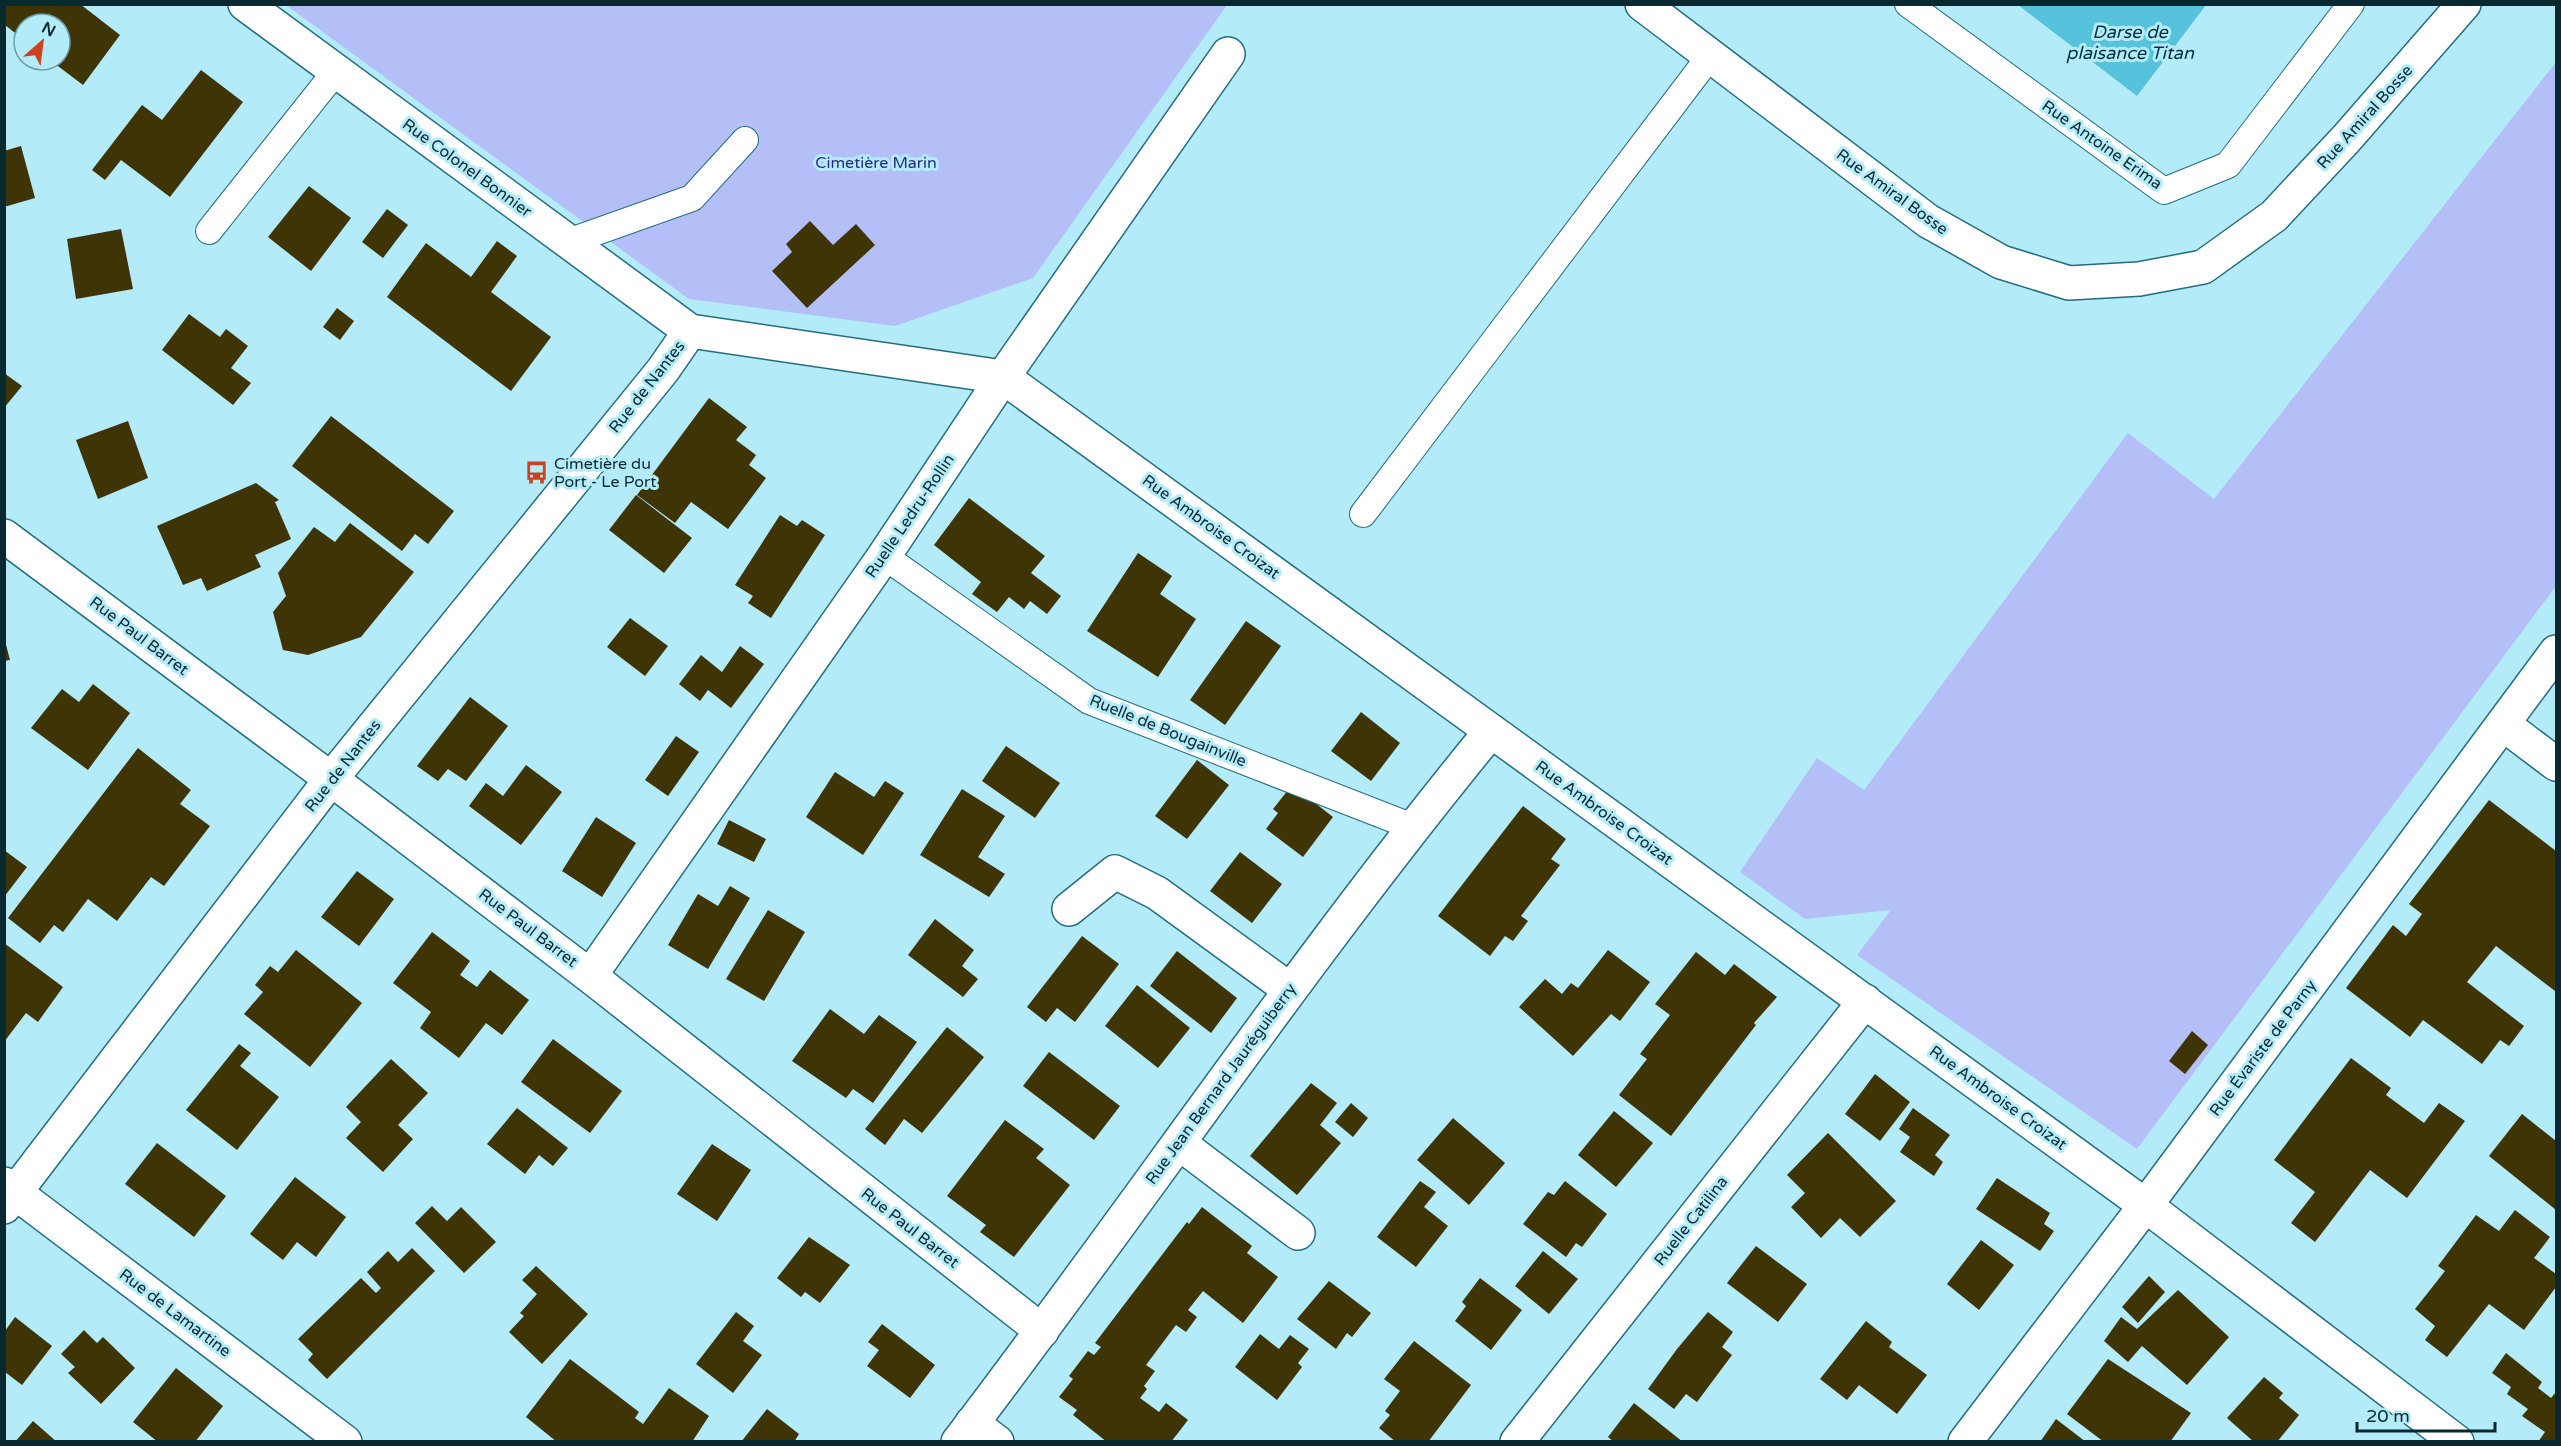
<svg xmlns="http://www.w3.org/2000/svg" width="2561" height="1446" viewBox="0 0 2561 1446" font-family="'Varela Round',sans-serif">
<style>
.green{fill:#b4bff7}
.water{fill:#56c2db}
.building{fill:#3f3406}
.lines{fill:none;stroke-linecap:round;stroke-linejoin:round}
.service-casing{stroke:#246d7e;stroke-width:28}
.minor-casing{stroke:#246d7e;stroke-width:36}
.tertiary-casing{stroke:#246d7e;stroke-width:36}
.secondary-casing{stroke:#246d7e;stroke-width:36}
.service{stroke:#fff;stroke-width:26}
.minor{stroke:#fff;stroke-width:33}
.tertiary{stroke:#fff;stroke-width:33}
.secondary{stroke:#fff;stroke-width:33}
.labels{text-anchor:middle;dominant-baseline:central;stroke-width:6;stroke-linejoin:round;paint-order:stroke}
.street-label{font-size:16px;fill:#0a282f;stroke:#b3ebf9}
.park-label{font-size:16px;fill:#292c7d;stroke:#b3ebf9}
.poi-label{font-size:16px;fill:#0a282f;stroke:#b3ebf9;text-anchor:start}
.water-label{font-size:18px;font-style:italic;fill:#00333e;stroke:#b3ebf9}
</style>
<rect width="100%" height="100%" fill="#b3ebf9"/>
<!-- green -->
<g class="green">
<polygon points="286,5 1227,5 1033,278 895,326 689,299"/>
<polygon points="2556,62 2556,586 2137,1149 1857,955 1891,910 1805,919 1740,872 1817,758 1864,790 2128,433 2214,499"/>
</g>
<!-- water -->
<polygon class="water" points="2018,5 2206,5 2137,96"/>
<!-- building -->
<g class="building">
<polygon points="5,4 80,4 120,35 83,85 50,60 60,60 60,24 24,24 24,40 5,25"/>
<polygon points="201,70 243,102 170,197 121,160 105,180 92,170 142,105 162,120"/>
<polygon points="21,146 35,198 4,207 4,151"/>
<polygon points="309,186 351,218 311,271 268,237"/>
<polygon points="387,209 408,225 383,258 362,242"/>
<polygon points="810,221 833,245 856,224 875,245 807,308 772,271 792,252 786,244"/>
<polygon points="121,229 133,289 76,299 67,239"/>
<polygon points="497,241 517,256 491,292 551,337 511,391 387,297 426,243 471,277"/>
<polygon points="337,308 354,321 340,340 323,327"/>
<polygon points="189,314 220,337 226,329 248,346 231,368 251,383 233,405 162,350"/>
<polygon points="4,373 22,386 4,408"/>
<polygon points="709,398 747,427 736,440 756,455 749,465 766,478 728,529 691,502 675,523 637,495"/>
<polygon points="331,416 454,511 428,544 415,534 402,551 292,466"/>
<polygon points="128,421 148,478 98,499 76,440"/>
<polygon points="256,483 279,500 275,502 291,539 255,555 261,567 207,591 201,578 183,585 157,526"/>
<polygon points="636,495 692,538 664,573 609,530"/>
<polygon points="969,498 1045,556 1031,573 1061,596 1047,614 1030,601 1024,609 1009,597 997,612 972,594 981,582 934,545"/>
<polygon points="780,515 797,526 802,520 825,535 771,618 748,603 753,596 735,585"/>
<polygon points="350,523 414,572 361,637 308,655 283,650 273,612 286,596 278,573 314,527 335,542"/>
<polygon points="1138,553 1172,576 1160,594 1196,619 1158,677 1087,631"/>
<polygon points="630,618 668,646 645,676 607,647"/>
<polygon points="1246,621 1281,646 1225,725 1190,700"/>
<polygon points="4,637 10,660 4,661"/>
<polygon points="740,646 764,664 731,708 708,690 700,701 679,684 701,655 722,672"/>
<polygon points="93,684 130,713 88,770 31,728 62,689 79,702"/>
<polygon points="470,697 508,726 466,781 448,769 438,781 417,766"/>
<polygon points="1361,712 1400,743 1371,781 1331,751"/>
<polygon points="676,736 699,752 668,796 645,780"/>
<polygon points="1006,746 1060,783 1035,818 982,781"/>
<polygon points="138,748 191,790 180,804 210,826 164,886 151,877 117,921 88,899 63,932 54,925 40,943 8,918"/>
<polygon points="1197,760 1229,785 1187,839 1155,816"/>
<polygon points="526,765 562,792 521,845 469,806 486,783 503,796"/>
<polygon points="835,772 874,797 885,781 904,793 863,855 806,817"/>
<polygon points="1292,785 1333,817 1303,857 1266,829 1278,813 1273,809"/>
<polygon points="962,789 1005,816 978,857 1005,874 989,897 920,855"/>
<polygon points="2489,800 2556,851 2556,989 2555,991 2496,946 2467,982 2524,1026 2509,1046 2500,1040 2482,1064 2423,1020 2410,1037 2346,988 2393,925 2406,936 2422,914 2409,904"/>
<polygon points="1523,806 1566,839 1551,859 1560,865 1521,916 1528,921 1513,941 1505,936 1490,956 1438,916"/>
<polygon points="596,817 636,843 602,897 562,871"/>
<polygon points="729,820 766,839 754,862 717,844"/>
<polygon points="4,850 27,867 4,897"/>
<polygon points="1240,852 1282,884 1252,923 1210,891"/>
<polygon points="357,871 394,899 359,946 321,917"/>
<polygon points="730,886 750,898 708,969 668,945 698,894 718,906"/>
<polygon points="768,910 805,932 764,1001 726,979"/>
<polygon points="935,919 974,950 962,966 978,979 963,997 908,955"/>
<polygon points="432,932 470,961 460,975 477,987 490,970 529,1000 502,1035 486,1023 459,1058 420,1028 431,1012 393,983"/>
<polygon points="1082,936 1119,964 1075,1022 1057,1008 1046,1022 1027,1007"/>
<polygon points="4,943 63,987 38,1022 26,1013 4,1042"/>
<polygon points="296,950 362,1003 310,1067 244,1014 263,992 255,985 270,966 278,972"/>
<polygon points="1608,950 1650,982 1620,1021 1611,1014 1573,1056 1519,1007 1545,979 1562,994 1571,983 1578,988"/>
<polygon points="1177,951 1237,998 1211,1033 1150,986"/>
<polygon points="1696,952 1725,975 1734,964 1777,997 1754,1023 1756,1025 1671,1136 1619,1095 1647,1059 1640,1054 1670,1015 1655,1004"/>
<polygon points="1137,985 1190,1028 1158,1068 1105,1026"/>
<polygon points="830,1009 864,1034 879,1015 917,1042 873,1103 853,1089 846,1098 792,1061"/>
<polygon points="947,1027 984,1057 922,1133 904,1119 885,1145 865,1129"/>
<polygon points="2192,1031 2208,1045 2185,1074 2169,1061"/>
<polygon points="553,1039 622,1091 590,1133 521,1082"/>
<polygon points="239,1044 251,1053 240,1066 279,1097 237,1150 186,1110"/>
<polygon points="1049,1052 1120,1106 1094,1140 1023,1086"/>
<polygon points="2351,1058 2391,1088 2386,1095 2424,1123 2439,1103 2465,1121 2407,1198 2370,1170 2315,1242 2291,1223 2315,1192 2274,1160"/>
<polygon points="391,1059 428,1093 398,1125 413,1139 383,1172 346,1138 361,1122 346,1107"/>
<polygon points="1875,1074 1910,1102 1880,1141 1845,1114"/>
<polygon points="1311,1083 1337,1103 1320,1125 1341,1143 1297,1195 1250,1156"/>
<polygon points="1351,1103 1368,1118 1353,1137 1335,1122"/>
<polygon points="517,1108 568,1148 553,1166 539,1155 525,1174 487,1144"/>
<polygon points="1913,1108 1950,1135 1935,1155 1943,1162 1934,1176 1900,1152 1910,1137 1899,1129"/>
<polygon points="1614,1111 1653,1143 1616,1187 1578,1155"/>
<polygon points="2522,1114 2556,1141 2556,1210 2489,1156"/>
<polygon points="1453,1118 1505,1163 1469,1205 1417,1160"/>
<polygon points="1005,1120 1044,1149 1036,1158 1070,1185 1014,1257 980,1232 986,1225 947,1196"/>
<polygon points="1828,1133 1896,1201 1860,1237 1840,1218 1821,1238 1791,1207 1805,1193 1787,1175"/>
<polygon points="157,1143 226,1196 194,1237 125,1184"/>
<polygon points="712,1144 751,1170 717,1221 677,1194"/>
<polygon points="295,1177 346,1217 316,1257 297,1242 283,1260 250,1234"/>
<polygon points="1997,1178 2050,1213 2044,1224 2054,1231 2040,1251 1976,1209"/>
<polygon points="1420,1181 1436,1192 1424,1207 1448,1226 1416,1267 1377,1237"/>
<polygon points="1565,1181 1607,1214 1582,1247 1576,1243 1566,1257 1523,1224 1548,1192 1554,1195"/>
<polygon points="432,1206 447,1221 461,1207 496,1242 464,1273 415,1223"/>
<polygon points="1202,1207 1252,1246 1247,1253 1278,1277 1243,1323 1203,1291 1188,1310 1197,1317 1186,1332 1176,1325 1146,1365 1155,1371 1144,1386 1147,1389 1140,1398 1159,1412 1166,1403 1188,1420 1171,1442 1107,1442 1073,1415 1077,1410 1059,1397 1073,1379 1069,1376 1088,1351 1094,1355 1101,1347 1095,1343 1187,1222 1189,1224"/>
<polygon points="2515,1210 2550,1237 2534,1258 2556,1274 2556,1287 2524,1330 2489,1304 2447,1357 2425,1340 2435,1326 2415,1309 2445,1271 2438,1266 2476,1215 2499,1231"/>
<polygon points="809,1237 850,1265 820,1303 805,1292 801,1297 777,1278"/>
<polygon points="1981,1240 2014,1265 1979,1310 1947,1284"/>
<polygon points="1756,1246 1807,1284 1778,1322 1727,1283"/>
<polygon points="412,1248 435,1271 327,1379 308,1360 313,1354 298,1339 361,1278 376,1293 381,1288 367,1272 388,1251 398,1262"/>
<polygon points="1543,1251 1578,1279 1549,1314 1515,1286"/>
<polygon points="536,1266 588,1314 542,1364 509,1332 524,1316 520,1313 537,1294 522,1280"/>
<polygon points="2149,1276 2165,1292 2138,1323 2122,1307"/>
<polygon points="1480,1278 1522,1310 1491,1350 1455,1321 1466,1306 1462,1302"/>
<polygon points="1329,1281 1371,1313 1352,1337 1347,1333 1336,1349 1297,1319"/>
<polygon points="2178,1290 2229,1337 2187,1385 2142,1346 2128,1362 2104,1341 2121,1317 2137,1329"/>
<polygon points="736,1312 754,1326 743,1341 762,1355 733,1393 696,1364"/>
<polygon points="1708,1312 1733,1332 1722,1347 1732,1355 1697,1402 1686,1394 1674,1409 1648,1389 1677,1349"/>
<polygon points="15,1317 52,1346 22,1385 5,1372 5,1331"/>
<polygon points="1866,1321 1892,1342 1889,1347 1927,1375 1897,1414 1859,1385 1847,1400 1820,1379"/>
<polygon points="882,1324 935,1365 910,1398 867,1366 879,1350 868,1342"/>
<polygon points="84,1330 97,1343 103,1337 135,1368 101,1404 68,1373 75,1367 61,1354"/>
<polygon points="1260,1334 1279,1349 1290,1335 1309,1349 1298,1363 1302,1367 1277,1400 1235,1367"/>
<polygon points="1414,1341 1471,1385 1428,1442 1396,1442 1379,1428 1390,1415 1385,1411 1400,1391 1384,1379"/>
<polygon points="2506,1353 2542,1382 2538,1388 2551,1398 2556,1392 2556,1442 2538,1442 2545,1432 2522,1416 2528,1409 2507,1394 2511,1387 2492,1373"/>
<polygon points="570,1359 639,1412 635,1418 643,1424 669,1388 709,1416 692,1442 557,1442 526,1417"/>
<polygon points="2108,1359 2191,1413 2170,1442 2104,1442 2067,1414"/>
<polygon points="176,1368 223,1406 195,1442 158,1442 133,1422"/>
<polygon points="2264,1377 2283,1393 2279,1398 2299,1415 2277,1442 2254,1442 2227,1418"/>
<polygon points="1634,1403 1683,1442 1614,1442 1608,1437"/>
<polygon points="767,1409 799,1434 794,1442 741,1442"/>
<polygon points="2056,1419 2086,1442 2040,1442"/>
<polygon points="33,1421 57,1442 15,1442"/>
</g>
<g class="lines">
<defs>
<g id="service">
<polyline points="1908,4 2164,191 2228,165 2351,4"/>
<polyline points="209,231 336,71"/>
<polyline points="568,242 692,198 745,140"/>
<polyline points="1363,514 1710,56"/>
<polyline points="884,556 1089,701 1413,827"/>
</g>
<g id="minor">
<polyline points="4,536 331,779 590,976 1042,1331"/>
<polyline points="2503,724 2556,764"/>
<polyline points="1069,909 1115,872 1157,893 1289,989"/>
<polyline points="590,976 884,556 1003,377 1228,54"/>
<polyline points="1179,1143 1298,1233"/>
<polyline points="4,1184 345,1442"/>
<polyline points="4,1207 331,779 663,370 690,331"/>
<polyline points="972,1423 997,1442"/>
<path d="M958,1442C1138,1206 1303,960 1491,731"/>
<polyline points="1517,1442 1865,1001"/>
</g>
<g id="tertiary">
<polyline points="245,4 690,331 1003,377 2145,1205 2457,1442"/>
<polyline points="1965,1442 2158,1189 2556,652"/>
</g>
<polyline id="secondary" points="1642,4 1928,221 2001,262 2069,283 2139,279 2203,267 2274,216 2346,139 2464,4"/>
</defs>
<!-- service casing -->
<use href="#service" class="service-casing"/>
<!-- minor casing -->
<use href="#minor" class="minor-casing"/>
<!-- tertiary casing -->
<use href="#tertiary" class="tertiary-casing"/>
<!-- secondary casing -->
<use href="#secondary" class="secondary-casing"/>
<!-- service -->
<use href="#service" class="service"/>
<!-- minor -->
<use href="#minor" class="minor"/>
<!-- tertiary -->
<use href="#tertiary" class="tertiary"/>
<!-- secondary -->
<use href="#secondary" class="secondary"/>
</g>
<!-- icons -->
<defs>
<symbol id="bus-bare" viewBox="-9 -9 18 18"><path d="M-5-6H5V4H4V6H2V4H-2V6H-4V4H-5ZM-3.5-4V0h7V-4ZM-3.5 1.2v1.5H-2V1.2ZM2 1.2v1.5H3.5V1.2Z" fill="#cb421c" stroke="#b3ebf9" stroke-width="2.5" paint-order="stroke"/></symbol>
</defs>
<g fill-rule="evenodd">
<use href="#bus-bare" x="520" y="456" width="33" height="33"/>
</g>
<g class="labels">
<!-- street labels -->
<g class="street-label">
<text transform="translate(2365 117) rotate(-48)">Rue Amiral Bosse</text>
<text transform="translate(2102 145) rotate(35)">Rue Antoine Erima</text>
<text transform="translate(467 168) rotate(36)">Rue Colonel Bonnier</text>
<text transform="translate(1892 192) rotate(36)">Rue Amiral Bosse</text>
<text transform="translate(647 387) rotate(-52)">Rue de Nantes</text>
<text transform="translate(910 516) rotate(-56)">Ruelle Ledru-Rollin</text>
<text transform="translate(1211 527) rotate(36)">Rue Ambroise Croizat</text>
<text transform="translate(139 636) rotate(37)">Rue Paul Barret</text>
<text transform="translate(1168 731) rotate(22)">Ruelle de Bougainville</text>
<text transform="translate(343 766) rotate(-52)">Rue de Nantes</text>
<text transform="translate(1604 813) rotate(36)">Rue Ambroise Croizat</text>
<text transform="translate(528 928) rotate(37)">Rue Paul Barret</text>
<text transform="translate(2263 1048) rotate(-53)">Rue Évariste de Parny</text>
<text transform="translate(1221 1084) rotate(-54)">Rue Jean Bernard Jauréguiberry</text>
<text transform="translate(1998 1098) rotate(36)">Rue Ambroise Croizat</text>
<text transform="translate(1691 1221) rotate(-52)">Ruelle Catilina</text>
<text transform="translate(910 1228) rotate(38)">Rue Paul Barret</text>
<text transform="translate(175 1313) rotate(37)">Rue de Lamartine</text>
</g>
<!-- park labels -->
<g class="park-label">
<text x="876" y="163">Cimetière Marin</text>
</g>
<!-- poi labels -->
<g class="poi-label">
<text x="554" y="464">Cimetière du<tspan x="554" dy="18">Port - Le Port</tspan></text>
</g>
<!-- water labels -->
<g class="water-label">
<text x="2130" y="32">Darse de<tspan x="2130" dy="21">plaisance Titan</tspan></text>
</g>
</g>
<!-- border -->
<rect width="2561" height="1446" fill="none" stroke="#0a282f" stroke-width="12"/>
<!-- north arrow -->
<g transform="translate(42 42) rotate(28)"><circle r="28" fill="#b3ebf9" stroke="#6f9da8" stroke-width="1.5"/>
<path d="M0-4.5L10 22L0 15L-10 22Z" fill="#cb421c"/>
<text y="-9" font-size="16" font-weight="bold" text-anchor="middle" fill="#0a282f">N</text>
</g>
<!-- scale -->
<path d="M2357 1422v9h138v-9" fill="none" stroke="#0a282f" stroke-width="3"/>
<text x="2366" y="1422" font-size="18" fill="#0a282f" stroke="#b3ebf9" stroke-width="4.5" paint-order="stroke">20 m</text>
</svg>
